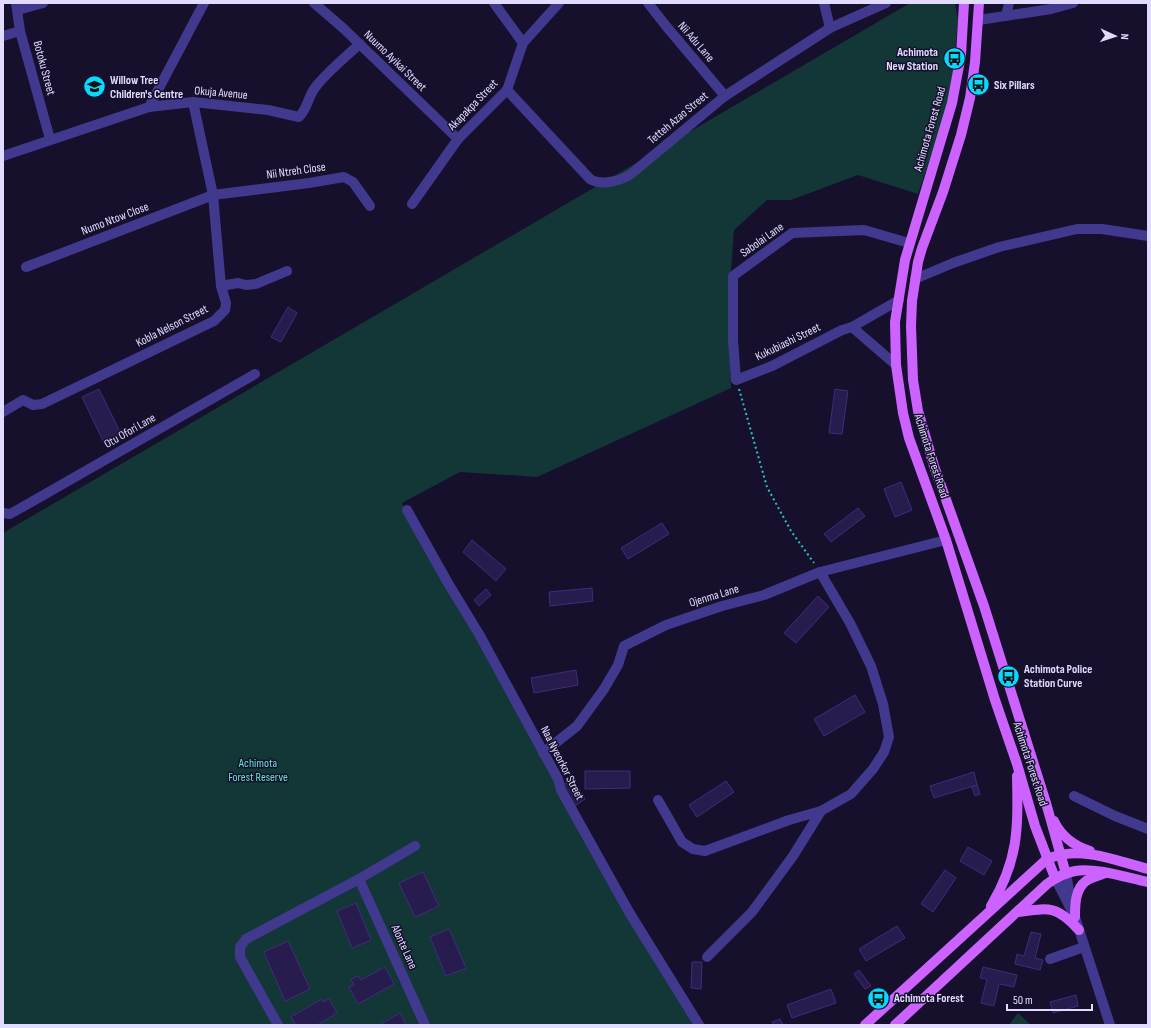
<svg xmlns="http://www.w3.org/2000/svg" width="1151" height="1028" viewBox="0 0 1151 1028" font-family="'Sofia Sans Condensed',sans-serif">
<style>
.green{fill:#133637}
.building{fill:#281b4e;stroke:#402c7c}
.lines{fill:none;stroke-linecap:round;stroke-linejoin:round}
.path{stroke:#2ac4c2;stroke-width:2;stroke-dasharray:2 3;stroke-linecap:butt}
.minor{stroke:#40398e;stroke-width:10}
.major{stroke:#cc62ff;stroke-width:10}
.labels{text-anchor:middle;dominant-baseline:central;stroke-width:3;stroke-linejoin:round;paint-order:stroke}
.street-label{font-size:12px;fill:#e1dbff;stroke:#16102d}
.poi-label{font-size:12px;font-weight:bold;fill:#e1dbff;stroke:#16102d;text-anchor:start}
.park-label{font-size:12px;fill:#60e7cc;stroke:#16102d}
</style>
<rect width="100%" height="100%" fill="#16102d"/>
<!-- green -->
<g class="green">
<polygon points="910,3 955,3 958,20 953,75 945,114 918,194 858,175 791,200 767,200 734,230 729,297 731,388 537,477 460,472 402,503 693,1025 3,1025 3,533"/>
<polygon points="1018,1013 1031,1025 1009,1025"/>
</g>
<!-- building -->
<g class="building">
<polygon points="288,307 297,313 281,342 271,337"/>
<polygon points="99,389 123,438 106,447 82,397"/>
<polygon points="835,389 848,391 842,434 829,433"/>
<polygon points="901,482 912,510 895,517 884,489"/>
<polygon points="858,508 865,516 831,542 824,534"/>
<polygon points="662,523 669,534 628,559 621,548"/>
<polygon points="472,540 506,569 496,581 463,552"/>
<polygon points="592,588 593,601 550,606 549,592"/>
<polygon points="486,589 491,595 479,606 474,600"/>
<polygon points="818,596 829,607 796,643 784,633"/>
<polygon points="576,670 578,685 534,693 531,678"/>
<polygon points="855,695 865,712 824,736 814,719"/>
<polygon points="585,771 630,771 630,788 585,789"/>
<polygon points="974,772 977,785 934,798 930,786"/>
<polygon points="573,779 585,799 575,806 562,785"/>
<polygon points="726,781 734,792 697,817 689,805"/>
<polygon points="977,785 980,794 975,796 972,787"/>
<polygon points="968,847 992,861 984,875 960,861"/>
<polygon points="945,870 956,878 933,912 921,904"/>
<polygon points="423,872 439,906 415,917 399,883"/>
<polygon points="356,903 371,940 352,948 337,911"/>
<polygon points="897,926 905,938 866,961 859,949"/>
<polygon points="449,929 466,968 446,976 430,937"/>
<polygon points="1031,932 1041,934 1035,958 1043,960 1040,970 1015,964 1017,954 1024,956"/>
<polygon points="288,941 310,989 285,1001 264,952"/>
<polygon points="692,962 702,962 701,989 691,988"/>
<polygon points="385,967 394,984 358,1004 349,987 354,985 351,979 358,976 361,980"/>
<polygon points="983,967 1017,975 1014,987 999,984 994,1006 981,1003 987,979 980,978"/>
<polygon points="859,970 871,986 865,989 854,974"/>
<polygon points="831,989 836,1003 792,1018 787,1005"/>
<polygon points="1076,995 1078,1006 1053,1013 1050,1002"/>
<polygon points="322,999 323,1002 329,999 337,1013 319,1024 319,1025 296,1025 291,1017"/>
<polygon points="400,1013 406,1025 379,1025"/>
<polygon points="780,1019 783,1025 774,1025 772,1022"/>
</g>
<g class="lines">
<!-- path -->
<polyline class="path" points="739,389 767,487 791,531 814,563"/>
<!-- minor -->
<g class="minor">
<polyline points="16,3 20,31 50,139"/>
<polyline points="314,3 343,28 458,139"/>
<polyline points="494,3 523,43"/>
<polyline points="648,3 666,26 725,96"/>
<polyline points="824,3 830,28"/>
<polyline points="18,10 43,3"/>
<polyline points="1006,16 1009,3"/>
<polyline points="979,20 1051,9 1073,3"/>
<polyline points="3,36 20,31"/>
<path d="M507,90L590,179C601,186 621,181 631,174L725,96L830,28L886,3"/>
<polyline points="149,107 204,3"/>
<path d="M3,156L149,107L193,102L268,110L299,117C307,109 308,98 314,89C324,75 346,56 360,44"/>
<polyline points="412,204 458,139 507,90 523,43 559,3"/>
<polyline points="26,267 213,195 309,183 344,177 353,182 370,206"/>
<polyline points="915,279 953,263 999,247 1077,229 1102,229 1148,236"/>
<polyline points="221,286 238,283 246,285 256,284 287,271"/>
<polyline points="899,300 852,327 842,330 772,366 736,380 733,340 733,276 792,233 864,230 909,243"/>
<polyline points="852,327 896,365"/>
<polyline points="3,412 23,400 33,405 42,404 214,321 225,310 226,303 221,286 213,195 193,102"/>
<polyline points="407,510 448,583 479,634 558,779 561,790 629,912 699,1025"/>
<polyline points="3,513 10,514 19,509 255,374"/>
<polyline points="543,753 577,726 604,689 618,665 624,646 666,625 722,606 764,595 820,572 946,540"/>
<polyline points="1074,796 1115,816 1148,829"/>
<polyline points="658,800 682,842 693,849 705,851 789,820 821,811 851,794 873,769 884,752 889,737 883,704 871,666 850,623 820,572"/>
<polyline points="1066,874 1072,906"/>
<polyline points="1055,878 1075,917 1110,1025"/>
<polyline points="359,879 425,1025"/>
<polyline points="707,957 752,912 793,856 821,811"/>
<polyline points="1050,959 1084,947"/>
<polyline points="278,1025 240,957 240,947 246,939 359,879 415,846"/>
</g>
<!-- major -->
<g class="major">
<polyline points="964,3 961,55 952,103 905,260 895,322 896,365 903,413 909,438 946,540 995,700 1017,764 1035,826 1055,878"/>
<polyline points="979,3 975,62 970,98 961,135 943,192 922,248 918,262 912,301 911,326 913,380 918,411 934,466 984,606 1046,803 1066,874"/>
<path d="M1054,821C1061,836 1075,846 1090,851"/>
<path d="M991,906C1019,859 1018,828 1017,776"/>
<path d="M1018,912C1049,908 1056,905 1079,930"/>
<path d="M1075,917C1075,905 1075,889 1086,881C1091,877 1099,876 1105,873"/>
<path d="M865,1025L1047,859C1082,845 1113,860 1148,869"/>
<path d="M895,1025L1047,884C1055,878 1065,873 1075,871C1095,867 1128,878 1148,882"/>
</g>
</g>
<!-- icons -->
<defs>
<symbol id="bus-disc" viewBox="-11 -11 22 22"><circle r="9.5" fill="#07daff" stroke="#16102d"/><path d="M-5-6H5V4H4V6H2V4H-2V6H-4V4H-5ZM-3.5-4V0h7V-4ZM-3.5 1.2v1.5H-2V1.2ZM2 1.2v1.5H3.5V1.2Z" fill="#111"/></symbol>
<symbol id="school-disc" viewBox="-11 -11 22 22"><circle r="9.5" fill="#07daff" stroke="#16102d"/><path d="M0-5L7-2L0 1L-7-2ZM-4 1L0 2.5L4 1V4Q0 6-4 4Z" fill="#111"/></symbol>
</defs>
<g fill-rule="evenodd">
<use href="#bus-disc" x="942" y="46" width="25" height="25"/>
<use href="#bus-disc" x="966" y="72" width="25" height="25"/>
<use href="#school-disc" x="82" y="74" width="25" height="25"/>
<use href="#bus-disc" x="996" y="664" width="25" height="25"/>
<use href="#bus-disc" x="866" y="986" width="25" height="25"/>
</g>
<g class="labels">
<!-- street labels -->
<g class="street-label">
<text transform="translate(696 42) rotate(49)">Nii Adu Lane</text>
<text transform="translate(395 61) rotate(44)">Nuumo Ayikai Street</text>
<text transform="translate(44 68) rotate(75)">Botoku Street</text>
<text transform="translate(221 93) rotate(5)">Okuja Avenue</text>
<text transform="translate(473 105) rotate(-46)">Akapakpa Street</text>
<text transform="translate(678 118) rotate(-40)">Tetteh Azao Street</text>
<text transform="translate(930 129) rotate(-74)">Achimota Forest Road</text>
<text transform="translate(296 171) rotate(-8)">Nii Ntreh Close</text>
<text transform="translate(115 219) rotate(-21)">Numo Ntow Close</text>
<text transform="translate(762 240) rotate(-35)">Sabolai Lane</text>
<text transform="translate(172 326) rotate(-27)">Kobla Nelson Street</text>
<text transform="translate(788 342) rotate(-26)">Kukubiashi Street</text>
<text transform="translate(130 431) rotate(-30)">Otu Ofori Lane</text>
<text transform="translate(931 456) rotate(72)">Achimota Forest Road</text>
<text transform="translate(714 596) rotate(-17)">Ojenma Lane</text>
<text transform="translate(562 763) rotate(63)">Naa Nyeorkor Street</text>
<text transform="translate(1030 764) rotate(72)">Achimota Forest Road</text>
<text transform="translate(404 947) rotate(66)">Alonte Lane</text>
</g>
<!-- poi labels -->
<g class="poi-label">
<text x="938" y="52" text-anchor="end">Achimota<tspan x="938" dy="14">New Station</tspan></text>
<text x="110" y="80">Willow Tree<tspan x="110" dy="14">Children's Centre</tspan></text>
<text x="994" y="85">Six Pillars</text>
<text x="1024" y="669">Achimota Police<tspan x="1024" dy="14">Station Curve</tspan></text>
<text x="894" y="998">Achimota Forest</text>
</g>
<!-- park labels -->
<g class="park-label">
<text x="258" y="763">Achimota<tspan x="258" dy="14">Forest Reserve</tspan></text>
</g>
</g>
<!-- border -->
<rect width="1151" height="1028" fill="none" stroke="#e1dbff" stroke-width="8"/>
<!-- north arrow -->
<g transform="translate(1115 36) rotate(93)" stroke="#16102d" stroke-width="3" paint-order="stroke">
<path d="M0-3L7 15L0 10L-7 15Z" fill="#e1dbff"/>
<text y="-6" font-size="11" font-weight="bold" text-anchor="middle" fill="#e1dbff">N</text>
</g>
<!-- scale -->
<path d="M1007 1004v6h85v-6" fill="none" stroke="#e1dbff" stroke-width="2"/>
<text x="1013" y="1004" font-size="12" fill="#e1dbff" stroke="#16102d" stroke-width="3" paint-order="stroke">50 m</text>
</svg>
